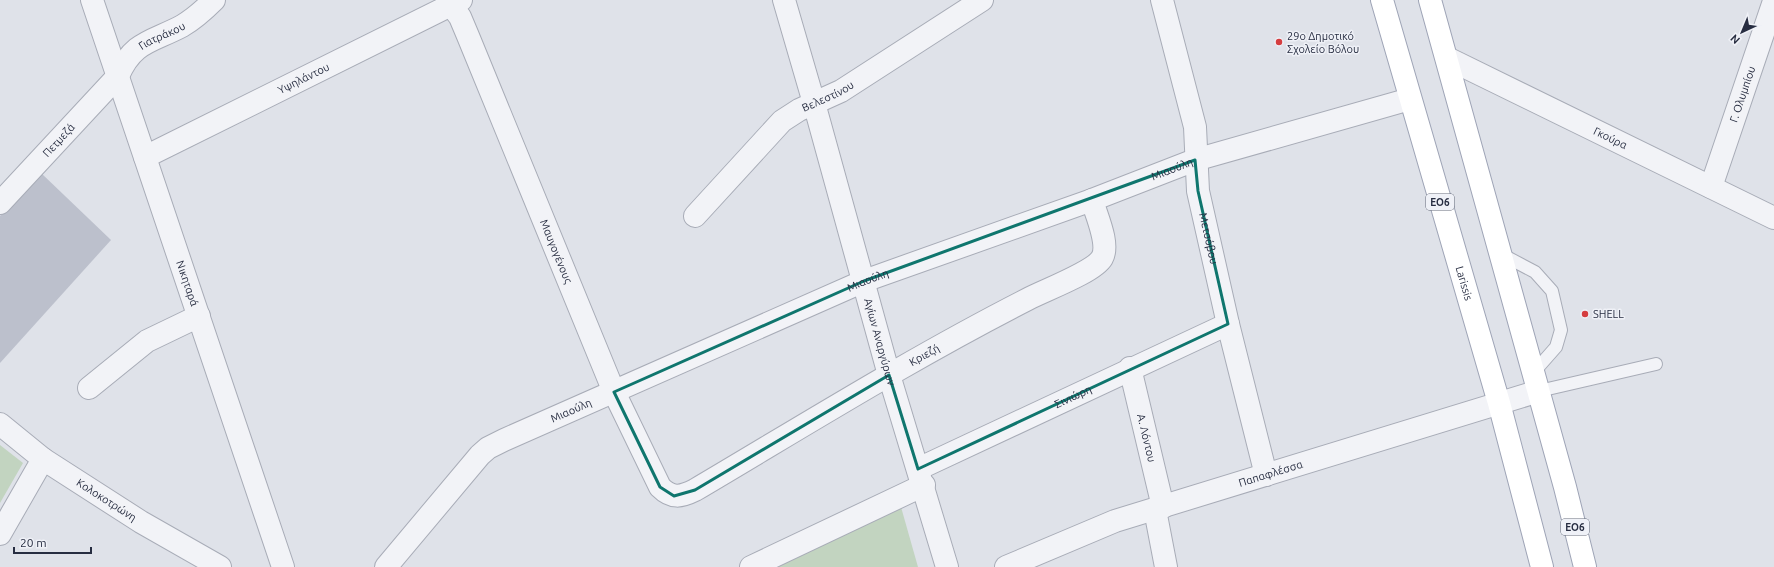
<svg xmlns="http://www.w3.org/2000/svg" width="1774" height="567" viewBox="0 0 1774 567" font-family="Ubuntu,sans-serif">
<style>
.green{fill:#c2d4c0}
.building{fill:#bcc0cc}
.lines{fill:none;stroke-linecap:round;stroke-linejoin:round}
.service-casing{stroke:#a8acb7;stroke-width:14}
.minor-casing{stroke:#a8acb7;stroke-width:24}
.primary-casing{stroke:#9ea4b6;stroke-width:24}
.service{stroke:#f2f3f7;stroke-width:12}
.minor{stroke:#f2f3f7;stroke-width:22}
.primary{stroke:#fff;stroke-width:22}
.marked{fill:none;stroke:#0f766e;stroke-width:3;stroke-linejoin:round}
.poi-dot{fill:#d53d3f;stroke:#eff1f7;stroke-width:1.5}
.labels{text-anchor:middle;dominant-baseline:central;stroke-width:3;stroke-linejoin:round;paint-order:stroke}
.shield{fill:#eff1f7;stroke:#636878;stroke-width:1}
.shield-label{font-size:10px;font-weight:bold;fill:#272d41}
.street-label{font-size:11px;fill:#272d41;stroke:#eff1f7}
.poi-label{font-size:11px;fill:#272d41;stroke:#eff1f7;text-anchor:start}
</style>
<rect width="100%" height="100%" fill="#dfe2e9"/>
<!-- green -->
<g class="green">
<polygon points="0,445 23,463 0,503"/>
<polygon points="901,507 918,567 778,567"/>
</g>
<!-- building -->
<polygon class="building" points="41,173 111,240 0,363 0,216"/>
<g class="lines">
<defs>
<g id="service">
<polyline points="1501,254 1535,272 1552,291 1561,330 1556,347 1534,372"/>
<polyline points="1539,391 1656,364"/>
</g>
<g id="minor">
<path id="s1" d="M92,0L283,567"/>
<path id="s2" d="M447,0L460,17L468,36L614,392L660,487C672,499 681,497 695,490C805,425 914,357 1028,299C1045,290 1094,272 1102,258C1110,244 1096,215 1092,200"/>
<path id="s3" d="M784,0L814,103L889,375L947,567"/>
<path id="s4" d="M1162,0L1195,127L1198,191L1228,324L1266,475"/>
<path id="s5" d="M1447,58L1774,218"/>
<path id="s6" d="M145,157L461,0"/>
<path id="s7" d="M1711,187L1774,1"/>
<path id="s8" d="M0,203L118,76C133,41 152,42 182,26C194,19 204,10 214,0"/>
<path id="s9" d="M695,216L782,121L799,110L841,91L982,0"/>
<path id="s10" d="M1130,368L1163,507"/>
<polyline points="89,388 147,341 199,316"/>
<path id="s11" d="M0,424L43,459L141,522L220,567"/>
<path id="s12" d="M918,469L1228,324"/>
<polyline points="1155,510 1166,567"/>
<polyline points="0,534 43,459"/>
<path id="s13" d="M386,567L480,455L488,448L504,440L864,281L1092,200L1195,160L1410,99"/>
<polyline points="751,567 924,485"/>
<path id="s14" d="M1006,567L1115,521L1539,391"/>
</g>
<g id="primary">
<path id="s15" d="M1382,0L1499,403L1542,567"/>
<polyline points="1430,0 1565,487 1585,567"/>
</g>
</defs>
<!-- service casing -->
<use href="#service" class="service-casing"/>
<!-- minor casing -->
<use href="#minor" class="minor-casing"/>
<!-- primary casing -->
<use href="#primary" class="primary-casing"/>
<!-- service -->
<use href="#service" class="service"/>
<!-- minor -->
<use href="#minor" class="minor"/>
<!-- primary -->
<use href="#primary" class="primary"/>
</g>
<!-- marked area -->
<path class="marked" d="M1195,160L1198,191L1228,324L918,469L889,375L695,490L674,496L660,487L614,392L864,281Z"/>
<!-- markers -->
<g class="poi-dot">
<circle cx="1279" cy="42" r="4"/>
<circle cx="1585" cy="314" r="4"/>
</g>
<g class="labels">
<!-- shield labels -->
<g class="shield">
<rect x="1426" y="194" width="28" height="16" rx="3"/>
<rect x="1561" y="519" width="28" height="16" rx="3"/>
</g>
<g class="shield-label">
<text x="1440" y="202">ΕΟ6</text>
<text x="1575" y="527">ΕΟ6</text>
</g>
<!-- street labels -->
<g class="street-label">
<text stroke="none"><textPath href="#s8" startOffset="235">Γιατράκου</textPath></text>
<text stroke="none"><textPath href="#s6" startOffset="177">Υψηλάντου</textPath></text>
<text stroke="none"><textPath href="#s7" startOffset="98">Γ. Ολυμπίου</textPath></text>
<text stroke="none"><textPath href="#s9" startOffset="181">Βελεστίνου</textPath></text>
<text stroke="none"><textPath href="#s5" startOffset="182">Γκούρα</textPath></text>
<text stroke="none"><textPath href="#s8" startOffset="86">Πετμεζά</textPath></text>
<text stroke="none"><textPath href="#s13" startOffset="896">Μιαούλη</textPath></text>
<text stroke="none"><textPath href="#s4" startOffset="244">Μετσόβου</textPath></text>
<text stroke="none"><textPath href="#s2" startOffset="275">Μαυγογένους</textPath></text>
<text stroke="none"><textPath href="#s13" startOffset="572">Μιαούλη</textPath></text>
<text stroke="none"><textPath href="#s1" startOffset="299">Νικηταρά</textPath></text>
<text stroke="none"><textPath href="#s15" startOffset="295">Larissis</textPath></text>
<text stroke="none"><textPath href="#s3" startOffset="355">Αγίων Αναργύρων</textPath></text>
<text stroke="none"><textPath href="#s2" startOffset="837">Κριεζή</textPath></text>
<text stroke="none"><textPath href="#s12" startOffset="171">Σινιώρη</textPath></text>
<text stroke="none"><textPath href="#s13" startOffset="248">Μιαούλη</textPath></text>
<text stroke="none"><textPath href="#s10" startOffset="72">Α. Λόντου</textPath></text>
<text stroke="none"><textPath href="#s14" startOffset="281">Παπαφλέσσα</textPath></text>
<text stroke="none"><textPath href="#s11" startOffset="131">Κολοκοτρώνη</textPath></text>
</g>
<!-- poi labels -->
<g class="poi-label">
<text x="1287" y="36">29ο Δημοτικό<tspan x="1287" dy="13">Σχολείο Βόλου</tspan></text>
<text x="1593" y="314">SHELL</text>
</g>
</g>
<!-- north arrow -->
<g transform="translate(1742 32) rotate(224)" stroke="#eff1f7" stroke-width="3" paint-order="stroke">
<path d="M0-3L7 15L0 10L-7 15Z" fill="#272d41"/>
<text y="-6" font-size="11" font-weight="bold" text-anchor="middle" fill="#272d41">N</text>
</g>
<!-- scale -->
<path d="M14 547v6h77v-6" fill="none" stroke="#272d41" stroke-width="2"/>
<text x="20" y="547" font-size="12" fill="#272d41" stroke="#eff1f7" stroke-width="3" paint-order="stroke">20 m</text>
</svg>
